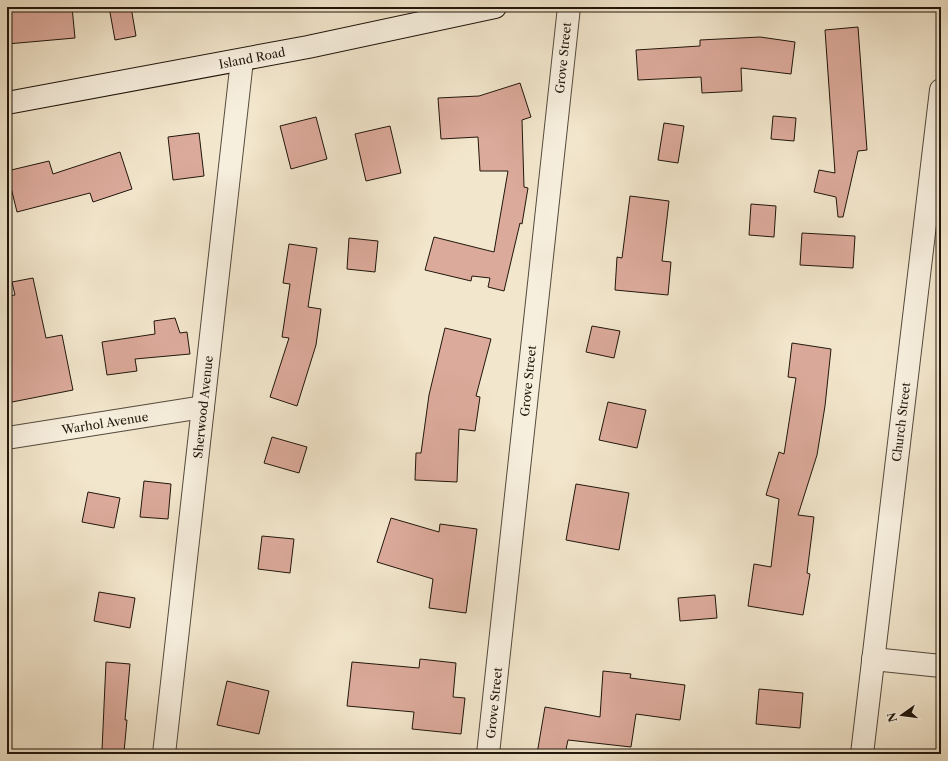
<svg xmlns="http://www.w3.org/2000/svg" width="948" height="761" viewBox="0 0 948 761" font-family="'Libre Caslon Text',serif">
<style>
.building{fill:#dcaa9b;stroke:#20160c}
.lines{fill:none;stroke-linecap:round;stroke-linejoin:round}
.street-casing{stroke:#544a3c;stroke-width:24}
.secondary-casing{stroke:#20160c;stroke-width:24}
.street{stroke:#f7efde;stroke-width:22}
.secondary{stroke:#f7efde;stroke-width:22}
.labels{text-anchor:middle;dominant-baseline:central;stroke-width:3;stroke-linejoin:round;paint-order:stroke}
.street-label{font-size:12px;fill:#20160c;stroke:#f7efde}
</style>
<rect width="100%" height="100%" fill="#f2e6cc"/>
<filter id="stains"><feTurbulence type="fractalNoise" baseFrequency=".005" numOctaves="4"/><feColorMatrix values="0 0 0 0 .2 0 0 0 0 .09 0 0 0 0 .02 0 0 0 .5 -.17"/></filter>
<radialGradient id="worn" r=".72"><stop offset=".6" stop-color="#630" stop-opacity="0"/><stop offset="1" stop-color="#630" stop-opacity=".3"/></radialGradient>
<!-- building -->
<g class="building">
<polygon points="7,7 72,7 75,38 7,44"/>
<polygon points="109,7 131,7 136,36 115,40"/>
<polygon points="858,27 867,150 858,151 843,217 838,217 836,197 814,192 819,170 835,173 825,30"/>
<polygon points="760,37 795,42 791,74 741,68 742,91 702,93 701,77 638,80 636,50 700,46 700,40"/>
<polygon points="520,83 531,117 522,120 524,187 528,188 522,224 520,223 504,291 488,287 490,278 472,276 471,281 425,270 434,237 494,252 508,171 480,171 478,137 441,139 438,98 479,96"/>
<polygon points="773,116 796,118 794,141 771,139"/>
<polygon points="316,117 327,159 291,169 280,126"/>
<polygon points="664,123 684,126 678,163 658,160"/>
<polygon points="390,126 401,173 366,181 355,134"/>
<polygon points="199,133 204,176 173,180 168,137"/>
<polygon points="120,152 132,189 93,202 90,193 17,212 7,171 49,161 53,174"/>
<polygon points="630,196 669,201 662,261 671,262 668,295 615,290 617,257 622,258"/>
<polygon points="751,204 776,206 774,237 749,235"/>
<polygon points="802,233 855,236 853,268 800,265"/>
<polygon points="349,238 378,241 375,272 347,269"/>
<polygon points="289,244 317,248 308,307 321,309 316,345 297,406 270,397 289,338 282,337 290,284 283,283"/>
<polygon points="33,278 46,338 62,335 73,390 7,403 7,296 15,295 12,282"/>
<polygon points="175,318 180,333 187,332 190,354 135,359 137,371 107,375 102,342 155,334 154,321"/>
<polygon points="592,326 620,331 614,358 586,352"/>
<polygon points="445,328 491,339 476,396 480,397 475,431 459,429 457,482 415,480 416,453 421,453 429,395"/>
<polygon points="792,343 831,349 825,406 817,455 798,515 814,517 807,573 810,574 803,615 748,606 754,564 771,567 779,499 766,495 779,452 784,454 796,378 788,377"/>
<polygon points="608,402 646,410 637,448 599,440"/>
<polygon points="272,437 307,447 299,473 264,463"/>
<polygon points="144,481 171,484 168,519 140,517"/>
<polygon points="576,484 629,493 619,550 566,540"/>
<polygon points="88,492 120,498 114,528 82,522"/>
<polygon points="391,518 439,532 440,524 477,529 466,613 429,608 433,579 377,562"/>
<polygon points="262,536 294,539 290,573 258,569"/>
<polygon points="99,592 135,598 130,628 94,621"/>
<polygon points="715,595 717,618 680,621 678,598"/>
<polygon points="420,659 456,663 453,697 465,698 461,734 412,729 414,712 347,706 352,662 419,668"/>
<polygon points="106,662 130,664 125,720 127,720 124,752 102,750"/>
<polygon points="603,671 631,674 630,678 685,685 680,720 636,714 631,747 568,740 565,754 537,754 545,707 600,717"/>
<polygon points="227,681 269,691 259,734 217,725"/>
<polygon points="759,689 803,693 800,728 756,724"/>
</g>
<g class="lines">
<defs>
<g id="street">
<polyline points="7,438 203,407"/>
<polyline points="873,659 941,666"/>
<polyline points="164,754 242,60"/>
<polyline points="488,754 569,7"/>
<polyline points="862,754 941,90"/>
</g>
<polyline id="secondary" points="7,103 308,47 495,7"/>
</defs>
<!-- street casing -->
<use href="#street" class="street-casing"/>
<!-- secondary casing -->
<use href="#secondary" class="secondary-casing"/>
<!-- street -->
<use href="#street" class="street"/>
<!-- secondary -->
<use href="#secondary" class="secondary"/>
</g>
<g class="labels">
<!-- street labels -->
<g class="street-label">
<text transform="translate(252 58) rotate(-11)">Island Road</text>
<text transform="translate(563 58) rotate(-84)">Grove Street</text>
<text transform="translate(528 381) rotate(-84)">Grove Street</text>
<text transform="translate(203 407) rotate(-84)">Sherwood Avenue</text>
<text transform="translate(901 422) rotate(-83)">Church Street</text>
<text transform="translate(105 423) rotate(-9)">Warhol Avenue</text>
<text transform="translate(494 703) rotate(-84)">Grove Street</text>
</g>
</g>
<!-- margin -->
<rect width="948" height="761" fill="none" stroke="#f2e6cc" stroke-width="24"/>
<rect x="8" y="8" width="932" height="745" fill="none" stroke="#20160c" stroke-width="2"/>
<rect x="12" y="12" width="924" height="737" fill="none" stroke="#20160c"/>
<!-- north arrow -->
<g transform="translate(902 715) rotate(256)" stroke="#f7efde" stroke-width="3" paint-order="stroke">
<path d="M0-3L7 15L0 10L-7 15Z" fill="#20160c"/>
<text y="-6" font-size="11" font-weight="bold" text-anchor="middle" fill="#20160c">N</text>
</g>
<rect width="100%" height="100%" filter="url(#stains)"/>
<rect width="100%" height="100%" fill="url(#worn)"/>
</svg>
